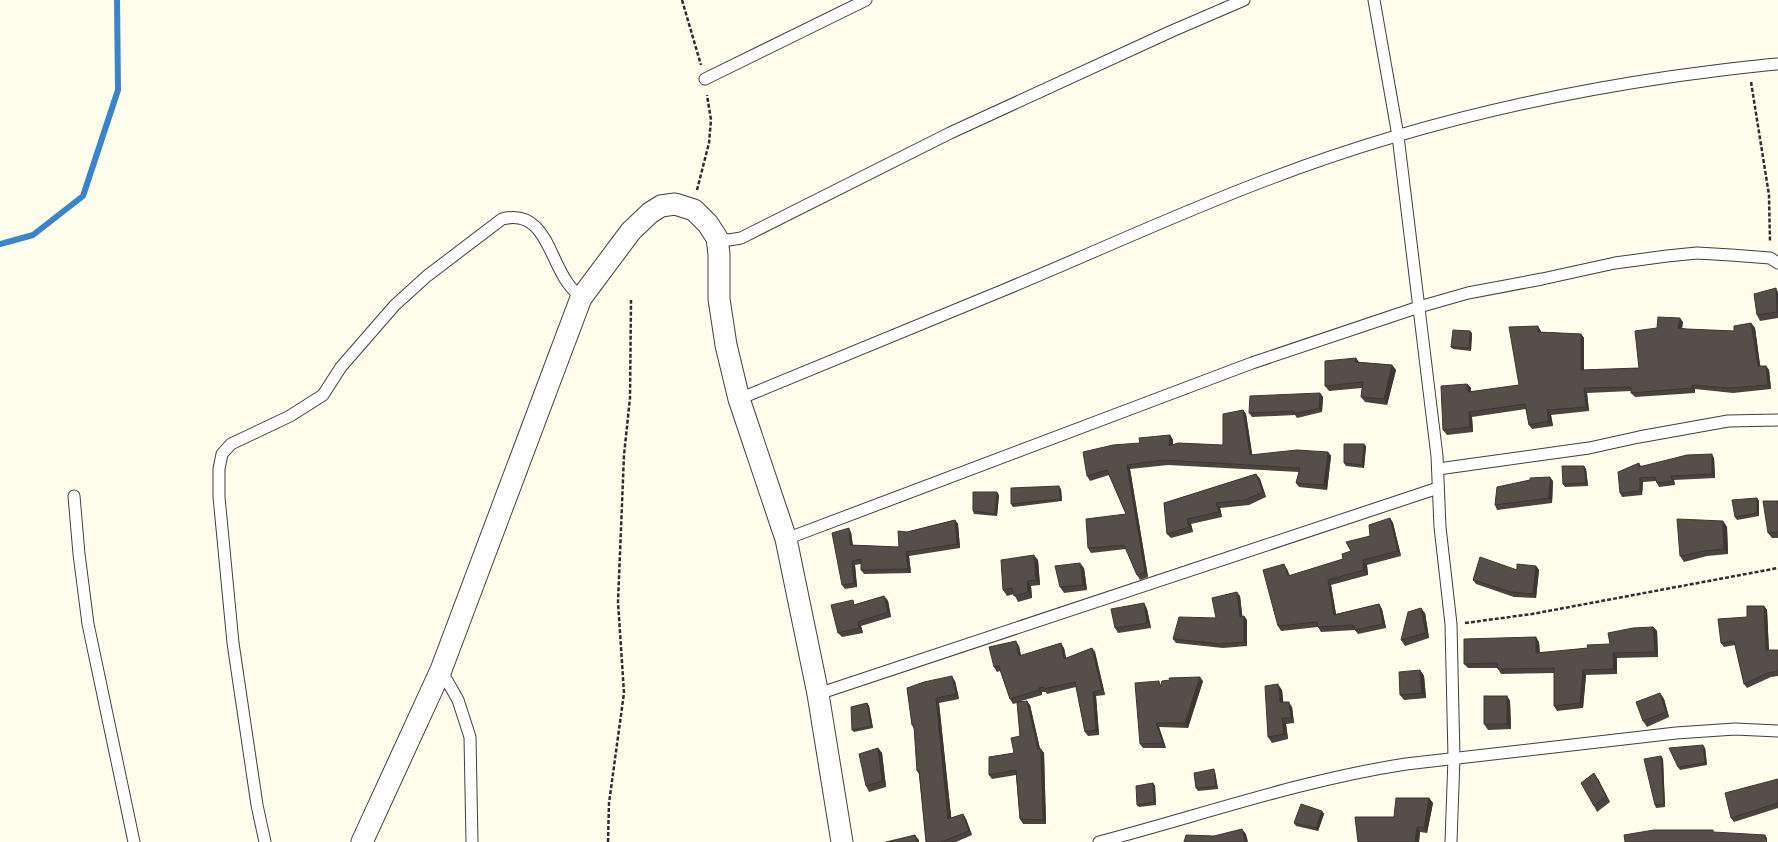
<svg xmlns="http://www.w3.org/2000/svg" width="1778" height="842" viewBox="0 0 1778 842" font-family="'Noto Serif',serif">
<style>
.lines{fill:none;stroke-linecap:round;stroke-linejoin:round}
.stream{stroke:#3984cc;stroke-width:6}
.lane-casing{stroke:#3f3f3f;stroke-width:13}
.street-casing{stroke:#3f3f3f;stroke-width:23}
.path{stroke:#2e2e2e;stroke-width:2.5;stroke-dasharray:4 2;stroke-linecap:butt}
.lane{stroke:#fff;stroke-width:11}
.street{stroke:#fff;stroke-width:21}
.wall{fill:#49443f}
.shaded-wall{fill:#3c3733}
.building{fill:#554f49;stroke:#3c3733}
</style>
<rect width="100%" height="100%" fill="#fffdec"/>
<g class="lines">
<!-- stream -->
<polyline class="stream" points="0,244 33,235 83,196 118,90 117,0"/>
<defs>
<g id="lane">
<polyline points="1374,0 1398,136 1437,456 1440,527 1451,624 1454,758 1451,842"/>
<polyline points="705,79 866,0"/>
<polyline points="717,238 729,240 741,238 950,133 1172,31 1244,0"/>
<path d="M739,399C826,363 913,328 999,292C1089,255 1178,213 1269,179C1397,130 1532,97 1669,77C1705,72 1741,67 1778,64"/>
<polyline points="1438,469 1589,448 1639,437 1728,421 1778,420"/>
<polyline points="74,496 79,554 88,624 134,842"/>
<polyline points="786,539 1252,363 1419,307 1468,293 1542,279 1615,263 1667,256 1697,253 1731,255 1770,258 1778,263"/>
<polyline points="441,670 458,700 470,737 472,842"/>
<polyline points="818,694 1438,488"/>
<path d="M265,842L257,805L233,643L219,497V469L222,454L231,444L290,416L323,395L341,367L395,305L427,276L502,219C544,208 549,257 567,282C571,288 576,293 581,298"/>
<path d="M1099,842C1202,815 1301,780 1406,764L1676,733L1735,729L1778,731"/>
</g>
<polyline id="street" points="362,842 441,670 581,298 631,231 650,213 661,206 675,204 694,210 708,224 717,238 719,254 719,299 726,345 739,399 786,539 818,694 842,842"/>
</defs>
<!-- lane casing -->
<use href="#lane" class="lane-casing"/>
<!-- street casing -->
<use href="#street" class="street-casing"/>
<!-- path -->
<g class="path">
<polyline points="682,0 701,65"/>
<polyline points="1751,82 1769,195 1770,242"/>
<polyline points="697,190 709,143 711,120 707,95"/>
<polyline points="1465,623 1532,614 1778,568"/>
<polyline points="608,842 609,803 624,693 618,602 624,455 630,398 631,300"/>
</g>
<!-- lane -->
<use href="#lane" class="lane"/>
<!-- street -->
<use href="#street" class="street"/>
</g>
<!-- wall -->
<g class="wall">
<polygon points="1778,292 1778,318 1760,321 1757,315"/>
<polygon points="1683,322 1682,329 1734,331 1751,323 1755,328 1760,366 1766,366 1769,370 1771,389 1733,393 1695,389 1695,393 1635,397 1631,393 1631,391 1587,393 1589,411 1551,415 1553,426 1532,429 1529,425 1526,409 1472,417 1473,432 1447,435 1443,430 1467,384 1471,388 1471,392 1519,385 1541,331 1541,332 1581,334 1584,338 1584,370 1639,368 1657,328"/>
<polygon points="1472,333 1471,351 1453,349 1451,347"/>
<polygon points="1356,358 1359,362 1392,365 1396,370 1387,405 1365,402 1361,397 1362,388 1329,391 1325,386"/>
<polygon points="1320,393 1323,397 1322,412 1297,418 1295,415 1252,417 1249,413"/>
<polygon points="1243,410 1246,414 1252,455 1328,452 1331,456 1327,490 1299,487 1296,483 1299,472 1168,465 1130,469 1148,577 1140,580 1137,575 1126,549 1091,553 1088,548 1126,514 1109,475 1090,481 1087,476 1140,443 1170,435 1173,440 1173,445 1223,445"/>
<polygon points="1366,446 1364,468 1346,466 1344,463"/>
<polygon points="1714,458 1715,478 1674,480 1675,485 1659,487 1656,481 1643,482 1642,495 1622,497 1620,493 1639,463 1641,466"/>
<polygon points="1584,466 1586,469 1588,486 1565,487 1563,484"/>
<polygon points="1256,474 1260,479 1266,497 1249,505 1220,508 1222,517 1191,524 1193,532 1171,538 1167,534 1164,503"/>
<polygon points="1553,481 1552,503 1497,510 1495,505"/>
<polygon points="1061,489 1062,501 1013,507 1011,504"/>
<polygon points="999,495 997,516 974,514 973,511"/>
<polygon points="1757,498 1759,501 1759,516 1737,520 1735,517"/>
<polygon points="1778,501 1778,538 1772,538 1768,533"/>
<polygon points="1390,518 1393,523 1401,556 1367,565 1368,575 1331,585 1336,614 1379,604 1382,609 1386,628 1358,634 1355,630 1321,632 1318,627 1281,631 1278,626 1287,569 1290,576 1343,559"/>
<polygon points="955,520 958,524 960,548 909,556 911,573 864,574 861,570 861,564 855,565 857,587 845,589 842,585 851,532 853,545 899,547 907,532"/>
<polygon points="1723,521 1727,527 1728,554 1707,556 1684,562 1680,556"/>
<polygon points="1038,560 1040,585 1031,586 1032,598 1018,602 1014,594 1007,596 1003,590"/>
<polygon points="1536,566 1539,570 1536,598 1514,597 1476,584 1473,580"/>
<polygon points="1084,568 1087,590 1064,593 1060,587"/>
<polygon points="884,596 888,601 891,617 861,626 863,633 842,637 838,633 856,604"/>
<polygon points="1240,596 1242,617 1244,616 1247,620 1247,646 1223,648 1176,643 1173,639 1216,618"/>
<polygon points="1144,603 1147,609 1151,628 1118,633 1115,628"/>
<polygon points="1764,606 1767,610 1769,650 1778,650 1778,676 1771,677 1747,688 1744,684 1735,645 1724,647 1721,643 1747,617"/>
<polygon points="1425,613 1429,638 1405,646 1401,640"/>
<polygon points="1653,627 1657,631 1658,657 1617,658 1617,674 1586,675 1583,708 1557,711 1554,706 1554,673 1501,674 1498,669 1498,668 1468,668 1464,664 1539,642 1540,653 1588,648 1610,644"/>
<polygon points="1019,646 1021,656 1064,648 1066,658 1092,648 1095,652 1105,695 1096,696 1099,735 1088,736 1085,732 1076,687 1047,694 1046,692 1042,692 1042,695 1021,701 1030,705 1040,749 1044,753 1046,824 1023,824 1020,819 1016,775 992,779 989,775 1014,753 1020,736 1017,703 1013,704 1010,699 1000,671 997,672 994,667"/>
<polygon points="1420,670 1424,676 1426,698 1404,700 1400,695"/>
<polygon points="955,681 959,699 939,703 951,818 963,814 966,819 972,835 956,842 926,842 919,774 917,771 914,729 912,725 907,688"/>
<polygon points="1203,681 1188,728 1159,727 1166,748 1143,748 1140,744 1161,684"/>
<polygon points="1282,690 1283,702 1292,707 1294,723 1286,724 1288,739 1272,743 1268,737"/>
<polygon points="1660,693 1664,699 1669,717 1647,727 1643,721"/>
<polygon points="1507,696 1510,701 1511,729 1488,730 1484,724"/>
<polygon points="867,703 869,706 873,728 854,732 852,730"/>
<polygon points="878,748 882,753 886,787 869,792 866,786"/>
<polygon points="1705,748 1707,765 1680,770 1678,767"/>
<polygon points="1661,756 1663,759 1665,807 1656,808 1655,805"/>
<polygon points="1215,772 1218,789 1198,791 1196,788"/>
<polygon points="1598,779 1610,802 1597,812 1594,806"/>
<polygon points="1778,779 1778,808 1734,822 1731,818"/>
<polygon points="1153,783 1155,786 1156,805 1139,807 1137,805"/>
<polygon points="1429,798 1433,803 1427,833 1420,832 1419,842 1358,842 1394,817"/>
<polygon points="1322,811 1324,814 1318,831 1296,826 1294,823"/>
</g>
<!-- shaded-wall -->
<g class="shaded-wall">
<polygon points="1776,288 1778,292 1778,313 1777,312"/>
<polygon points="1680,318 1683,322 1681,333 1678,328"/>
<polygon points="1751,323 1755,328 1761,371 1758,366"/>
<polygon points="1538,326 1541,331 1541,337 1538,332"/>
<polygon points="1470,331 1472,333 1471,351 1469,348"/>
<polygon points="1581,334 1584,338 1584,375 1581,370"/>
<polygon points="1356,358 1359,363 1355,362"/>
<polygon points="1392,365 1396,370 1387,405 1384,399"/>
<polygon points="1766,366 1769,370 1771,389 1768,385"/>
<polygon points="1467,384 1471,388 1471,397 1468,392"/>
<polygon points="1692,385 1695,389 1695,393 1692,388"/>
<polygon points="1584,388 1587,393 1589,411 1586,407"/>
<polygon points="1320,393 1323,397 1322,412 1319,408"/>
<polygon points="1243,410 1246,414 1253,459 1250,455"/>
<polygon points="1547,410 1551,415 1553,426 1549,421"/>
<polygon points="1469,412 1472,417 1473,432 1470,427"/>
<polygon points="1170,435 1173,440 1172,451 1169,446"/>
<polygon points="1364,444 1366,446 1364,468 1362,465"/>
<polygon points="1328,452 1331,456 1327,490 1324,485"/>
<polygon points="1712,454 1714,458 1715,478 1712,474"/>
<polygon points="1127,465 1130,469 1148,577 1145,572"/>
<polygon points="1584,466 1586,469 1588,486 1586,483"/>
<polygon points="1256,474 1260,479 1266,497 1263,492"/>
<polygon points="1671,476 1674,480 1675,485 1672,481"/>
<polygon points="1550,477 1553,481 1552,503 1549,498"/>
<polygon points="1640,478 1643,482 1642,495 1640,491"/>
<polygon points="1059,486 1061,489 1062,501 1060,499"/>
<polygon points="997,492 999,495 997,516 995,514"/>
<polygon points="1757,498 1759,501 1759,516 1757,513"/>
<polygon points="1216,503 1220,508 1222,517 1219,512"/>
<polygon points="1390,518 1393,523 1401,556 1398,551"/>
<polygon points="1187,519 1191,524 1193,532 1189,527"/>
<polygon points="955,520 958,524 960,548 957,544"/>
<polygon points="1723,521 1727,527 1728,554 1724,549"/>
<polygon points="849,528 851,532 853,549 850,545"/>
<polygon points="906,552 909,556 911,573 908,569"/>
<polygon points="1034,555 1038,560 1040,585 1036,580"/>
<polygon points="1363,560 1367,565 1368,575 1364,570"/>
<polygon points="852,561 855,565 857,587 854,583"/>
<polygon points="1080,563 1084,568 1087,590 1083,585"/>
<polygon points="1284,564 1287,569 1291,581 1288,576"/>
<polygon points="1536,566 1539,570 1536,598 1533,594"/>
<polygon points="1328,580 1331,585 1337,620 1334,615"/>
<polygon points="1027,581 1031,586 1032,598 1028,592"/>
<polygon points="1237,592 1240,596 1243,621 1240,617"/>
<polygon points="884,596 888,601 891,617 888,612"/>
<polygon points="1144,603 1147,609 1151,628 1147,623"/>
<polygon points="1379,604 1382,609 1386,628 1383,624"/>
<polygon points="1764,606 1767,610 1769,655 1766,650"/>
<polygon points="1421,608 1425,613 1429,638 1426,633"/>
<polygon points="1244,616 1247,620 1247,646 1244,642"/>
<polygon points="858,622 861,626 863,633 859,628"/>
<polygon points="1653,627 1657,631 1658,657 1655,652"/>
<polygon points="1536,637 1539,642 1540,658 1536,653"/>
<polygon points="1016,641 1019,646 1022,661 1019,656"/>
<polygon points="1061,643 1064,648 1067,663 1064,659"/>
<polygon points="1092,648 1095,652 1105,695 1102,690"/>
<polygon points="1613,653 1617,658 1617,674 1614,669"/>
<polygon points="1420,670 1424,676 1426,698 1422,693"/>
<polygon points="1583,670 1586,675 1583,708 1580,703"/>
<polygon points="952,676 955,681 959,699 956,694"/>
<polygon points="1200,677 1203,681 1188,728 1185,723"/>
<polygon points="1278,684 1282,690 1284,708 1280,702"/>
<polygon points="1039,688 1042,692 1042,695 1039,690"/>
<polygon points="1093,692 1096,696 1099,735 1096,730"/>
<polygon points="1660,693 1664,699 1669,717 1666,712"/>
<polygon points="1507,696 1510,701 1511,729 1507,724"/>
<polygon points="936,698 939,703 952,824 948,819"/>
<polygon points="1027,701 1030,705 1041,753 1041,749 1044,753 1046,824 1043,820 1038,749"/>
<polygon points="1289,702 1292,707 1294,723 1291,718"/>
<polygon points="867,703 869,706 873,728 871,726"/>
<polygon points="1282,718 1286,724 1288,739 1284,734"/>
<polygon points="1156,723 1159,727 1166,748 1163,743"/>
<polygon points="1703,745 1705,748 1707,765 1705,763"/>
<polygon points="878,748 882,753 886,787 882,781"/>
<polygon points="1661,756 1663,759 1665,807 1664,804"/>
<polygon points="1214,769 1215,772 1218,789 1216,786"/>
<polygon points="1594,773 1598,779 1610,802 1606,796"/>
<polygon points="1153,783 1155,786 1156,805 1154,802"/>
<polygon points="1429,798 1433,803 1427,833 1424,828"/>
<polygon points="1322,811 1324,814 1318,831 1316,828"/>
<polygon points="963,814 966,819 972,835 969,831"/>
<polygon points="1417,827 1420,832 1419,842 1415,842"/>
<polygon points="1242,829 1246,834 1248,842 1245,842"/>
<polygon points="915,835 919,840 919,842 917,842"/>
<polygon points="1765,835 1767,838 1767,842 1766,842 1766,841"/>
</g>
<!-- building -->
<g class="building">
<polygon points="1776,288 1777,312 1757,315 1754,294"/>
<polygon points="1658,317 1680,318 1678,328 1687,329 1734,331 1734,326 1751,323 1758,366 1766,366 1768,385 1729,388 1692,385 1692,388 1631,393 1631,387 1584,388 1586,407 1547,410 1549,421 1529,425 1525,404 1469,412 1470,427 1443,430 1441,386 1467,384 1468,392 1519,385 1509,327 1538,326 1538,332 1581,334 1581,370 1639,368 1635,331 1657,328"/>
<polygon points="1453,330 1470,331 1469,348 1451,347"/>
<polygon points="1356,358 1355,362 1392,365 1384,399 1361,397 1363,382 1325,386 1325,361"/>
<polygon points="1320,393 1319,408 1294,414 1294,411 1249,413 1250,396"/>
<polygon points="1243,410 1250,455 1297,450 1328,452 1324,485 1296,483 1300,468 1164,460 1127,465 1145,572 1137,575 1124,545 1088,548 1086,519 1126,514 1107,470 1087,476 1083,452 1113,445 1140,443 1139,438 1170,435 1169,446 1178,443 1223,445 1223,414"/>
<polygon points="1344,444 1364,444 1362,465 1344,463"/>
<polygon points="1712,454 1712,474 1671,476 1672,481 1657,483 1655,477 1640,478 1640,491 1620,493 1618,472 1639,463 1639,467 1687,455"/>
<polygon points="1562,466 1584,466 1586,483 1563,484"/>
<polygon points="1256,474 1263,492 1245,500 1216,503 1219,512 1187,519 1189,527 1167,534 1164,503"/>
<polygon points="1550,477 1549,498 1495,505 1497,487 1530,480 1530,478"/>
<polygon points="1059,486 1060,499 1011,504 1011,488"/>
<polygon points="973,492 997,492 995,514 973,511"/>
<polygon points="1757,498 1757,513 1735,517 1732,500"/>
<polygon points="1763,501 1778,501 1778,532 1768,533"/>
<polygon points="1390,518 1398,551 1363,560 1364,570 1328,580 1334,615 1379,604 1383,624 1355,630 1354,625 1318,627 1317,622 1278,626 1263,570 1284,564 1288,576 1343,559 1342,554 1351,551 1346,542 1370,536 1369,525"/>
<polygon points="1677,519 1723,521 1724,549 1704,551 1680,556"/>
<polygon points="955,520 957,544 906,552 908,569 861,570 861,559 852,561 854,583 842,585 832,533 849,528 850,545 899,547 898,531 907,532"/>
<polygon points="1034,555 1036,580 1027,581 1028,592 1014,596 1012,588 1003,590 1001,560"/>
<polygon points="1480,557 1517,570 1517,564 1536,566 1533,594 1511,592 1473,580"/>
<polygon points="1080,563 1083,585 1060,587 1055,566"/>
<polygon points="1237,592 1240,617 1244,616 1244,642 1220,644 1173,639 1179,617 1216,618 1212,598"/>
<polygon points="884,596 888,612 858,622 859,628 838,633 831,605 853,600 854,605"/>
<polygon points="1144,603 1147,623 1115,628 1111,609"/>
<polygon points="1747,606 1764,606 1766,650 1778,650 1778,671 1768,673 1744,684 1734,641 1721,643 1718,619 1747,617"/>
<polygon points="1421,608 1426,633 1401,640 1408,612"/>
<polygon points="1653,627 1655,652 1613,653 1614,669 1583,670 1580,703 1554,706 1554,668 1498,669 1497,663 1464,664 1464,639 1536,637 1536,653 1588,648 1587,645 1610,644 1608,633 1633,628"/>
<polygon points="1016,641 1019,656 1061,643 1064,659 1092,648 1102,690 1093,692 1096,730 1085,732 1075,682 1044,689 1043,687 1039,688 1039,690 1010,699 999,666 994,667 989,647"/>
<polygon points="1420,670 1422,693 1400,695 1399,672"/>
<polygon points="952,676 956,694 936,698 948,819 963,814 969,831 941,842 926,842 919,770 917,771 914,725 912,725 907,688 924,682"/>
<polygon points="1200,677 1185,723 1156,723 1163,743 1140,744 1135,683 1159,681 1160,687 1162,681 1170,680 1169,678"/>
<polygon points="1278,684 1280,702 1289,702 1291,718 1282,718 1284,734 1268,737 1265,686"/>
<polygon points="1660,693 1666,712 1643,721 1636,702"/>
<rect x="1484" y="696" width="23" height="28"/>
<polygon points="1027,701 1038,749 1041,749 1043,820 1020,819 1016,770 989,775 989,757 1014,753 1011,738 1020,736 1017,702"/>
<polygon points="867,703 871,726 852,730 851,707"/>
<polygon points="1703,745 1705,763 1678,767 1669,748"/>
<polygon points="878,748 882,781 866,786 859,754"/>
<polygon points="1661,756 1664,804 1655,805 1644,759"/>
<polygon points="1214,769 1216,786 1196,788 1194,773"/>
<polygon points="1594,773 1606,796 1594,806 1581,783"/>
<polygon points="1778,779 1778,803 1731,818 1725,793"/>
<polygon points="1153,783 1154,802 1137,805 1136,786"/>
<polygon points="1396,798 1429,798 1424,828 1417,827 1415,842 1358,842 1355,817 1394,817"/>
<polygon points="1301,804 1322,811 1316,828 1294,823"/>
<polygon points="1242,829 1245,842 1184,842 1186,835 1214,836"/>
<polygon points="1654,830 1713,830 1713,832 1765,835 1766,841 1760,842 1625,842 1624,835"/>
<polygon points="915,835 917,842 886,842"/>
</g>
</svg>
